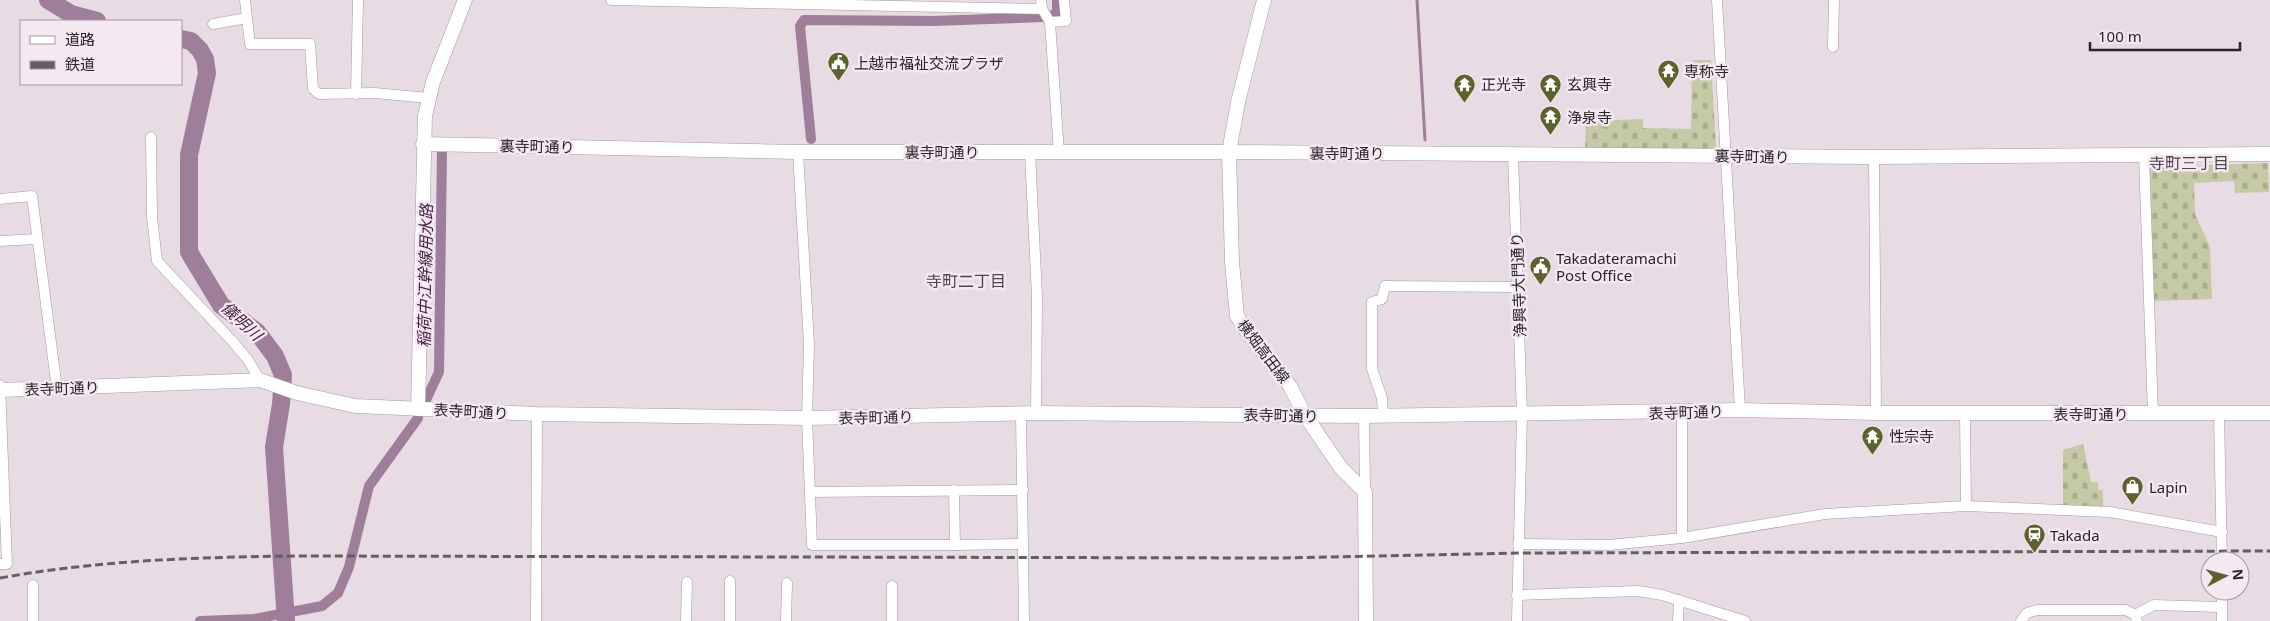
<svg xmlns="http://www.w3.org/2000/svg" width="2270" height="621" viewBox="0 0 2270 621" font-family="'Noto Sans','Noto Sans JP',sans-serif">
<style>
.cemetery{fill:url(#cemetery-stones)}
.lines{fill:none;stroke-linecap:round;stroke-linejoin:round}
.stream{stroke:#9e7e98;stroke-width:3}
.canal{stroke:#9e7e98;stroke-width:10}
.river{stroke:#9e7e98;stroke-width:18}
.street-casing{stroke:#a499a2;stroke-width:11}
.secondary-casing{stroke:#a499a2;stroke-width:15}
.street{stroke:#fff;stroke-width:10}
.secondary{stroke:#fff;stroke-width:14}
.rail{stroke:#655e64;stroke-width:3;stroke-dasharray:8 4;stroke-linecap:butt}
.labels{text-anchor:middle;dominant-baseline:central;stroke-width:5;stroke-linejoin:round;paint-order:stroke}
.poi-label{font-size:15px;fill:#292529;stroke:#f4e8f1;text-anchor:start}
.street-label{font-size:15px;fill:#292529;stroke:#f4e8f1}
.neighbourhood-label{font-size:16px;fill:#4f454d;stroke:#f4e8f1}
.water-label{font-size:16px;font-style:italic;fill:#451b40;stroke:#f4e8f1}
</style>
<defs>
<pattern id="cemetery-stones" width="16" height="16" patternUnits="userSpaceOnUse" patternTransform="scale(1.25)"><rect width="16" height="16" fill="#c6c9a5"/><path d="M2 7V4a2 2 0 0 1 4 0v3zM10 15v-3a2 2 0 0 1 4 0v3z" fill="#aaac8e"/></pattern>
</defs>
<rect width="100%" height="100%" fill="#e7dbe4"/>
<!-- cemetery -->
<g class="cemetery">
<polygon points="1692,60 1711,60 1716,149 1585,151 1586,121 1643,119 1643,128 1691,129"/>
<polygon points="2268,163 2269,192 2235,193 2234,181 2194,183 2195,214 2210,247 2212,299 2154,301 2150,167"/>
<polygon points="2083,444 2091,482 2098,482 2098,490 2103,490 2103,508 2063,508 2063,450"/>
</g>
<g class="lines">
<!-- stream -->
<polyline class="stream" points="1417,0 1425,140"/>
<!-- canal -->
<g class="canal">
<polyline points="811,139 800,26 804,20 933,21 1044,17 1057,14 1057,0"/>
<polyline points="426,400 439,372 442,149"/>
<polyline points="200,621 254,619 322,606 338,593 349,567 369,486 418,418"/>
</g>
<!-- river -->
<g class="river">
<polyline points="48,0 71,14 97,21"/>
<polyline points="181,39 191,41 200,50 205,59 207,73 189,155 189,252 221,305 257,332 275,356 283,375 281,404 274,447 286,621"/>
</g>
<defs>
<g id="street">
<polyline points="245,0 250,44 310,44 313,89 319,94 375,93 428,98"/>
<polyline points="611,0 1042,9"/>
<polyline points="1041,0 1042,9 1050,22 1059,153"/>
<polyline points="1717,0 1740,410"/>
<polyline points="1050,22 1066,21 1064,0"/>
<polyline points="213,24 247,18"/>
<polyline points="1833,47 1834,0"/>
<polyline points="356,94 358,0"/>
<polyline points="151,137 152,217 157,261 234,343 248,360 260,380"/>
<polyline points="798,152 809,344 807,418 812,545 955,545 954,490"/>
<polyline points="1030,153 1037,296 1036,413"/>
<polyline points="1513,155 1522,415 1517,621"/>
<polyline points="2144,156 2153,414"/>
<polyline points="1874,157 1876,413"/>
<polyline points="0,199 32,196 57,389"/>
<polyline points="0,241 37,239"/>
<polyline points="1682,413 1682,538"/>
<polyline points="1965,413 1966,506"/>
<polyline points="2219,414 2222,561"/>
<polyline points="1021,415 1024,621"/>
<polyline points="1364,416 1365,492"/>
<polyline points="1383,416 1382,398 1372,369 1372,302 1382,299 1385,286 1519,287"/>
<polyline points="810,492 1023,490"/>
<polyline points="1518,544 1609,545 1682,538 1825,514 1966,506 2110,512 2222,532"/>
<polyline points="955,545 1023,544"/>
<polyline points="0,564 7,564 0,385"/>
<polyline points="33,585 33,621"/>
<polyline points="892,586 892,621"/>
<polyline points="2222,591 2222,621"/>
<polyline points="1517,595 1638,591 1662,595 1745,621"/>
<polyline points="2135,615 2154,605 2221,607"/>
<polyline points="536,621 537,414"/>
<polyline points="686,621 687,582"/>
<polyline points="730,621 730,581"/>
<polyline points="786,621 787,583"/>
<polyline points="1678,621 1679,600"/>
<polyline points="2021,621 2027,613 2037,610 2126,610 2135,615 2137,621"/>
</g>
<g id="secondary">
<polyline points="1264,0 1238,102 1229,152 1232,262 1237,316 1247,332 1290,386 1304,414 1341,468 1365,492 1366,621"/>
<polyline points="423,144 798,152 1229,152 1874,157 2270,154"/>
<polyline points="0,390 260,380 297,393 355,406 537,414 807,418 1036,413 1364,416 1740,410 1876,413 2270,413"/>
<polyline points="418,409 425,116 433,82 465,0"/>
</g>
</defs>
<!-- street casing -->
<use href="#street" class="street-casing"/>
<!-- secondary casing -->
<use href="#secondary" class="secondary-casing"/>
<!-- street -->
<use href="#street" class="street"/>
<!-- secondary -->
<use href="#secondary" class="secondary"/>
<!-- rail -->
<path class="rail" d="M0,578C100,560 200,557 301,556L1278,558L1518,553L2270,551"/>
</g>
<!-- icons -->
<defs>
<symbol id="civic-pin" viewBox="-11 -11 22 30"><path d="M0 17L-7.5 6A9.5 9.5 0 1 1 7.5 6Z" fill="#5e612e" stroke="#f4e8f1"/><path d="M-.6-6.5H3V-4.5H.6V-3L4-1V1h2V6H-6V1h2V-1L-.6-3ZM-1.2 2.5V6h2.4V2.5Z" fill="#fff"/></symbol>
<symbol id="temple-pin" viewBox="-11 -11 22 30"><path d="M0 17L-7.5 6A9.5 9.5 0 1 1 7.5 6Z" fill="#5e612e" stroke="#f4e8f1"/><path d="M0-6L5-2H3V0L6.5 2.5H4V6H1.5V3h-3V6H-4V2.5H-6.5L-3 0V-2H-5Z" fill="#fff"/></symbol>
<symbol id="shop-pin" viewBox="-11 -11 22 30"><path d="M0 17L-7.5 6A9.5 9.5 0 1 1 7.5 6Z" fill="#5e612e" stroke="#f4e8f1"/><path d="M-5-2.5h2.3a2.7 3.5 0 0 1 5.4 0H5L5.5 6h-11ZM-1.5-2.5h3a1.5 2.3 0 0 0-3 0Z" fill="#fff"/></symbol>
<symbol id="station-pin" viewBox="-11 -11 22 30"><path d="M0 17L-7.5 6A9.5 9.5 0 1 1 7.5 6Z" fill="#5e612e" stroke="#f4e8f1"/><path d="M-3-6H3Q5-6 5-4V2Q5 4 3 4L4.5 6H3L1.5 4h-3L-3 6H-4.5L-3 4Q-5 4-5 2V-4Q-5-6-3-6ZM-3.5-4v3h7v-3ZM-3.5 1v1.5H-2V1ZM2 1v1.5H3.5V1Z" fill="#fff"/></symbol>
</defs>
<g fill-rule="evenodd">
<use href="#civic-pin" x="826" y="50" width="25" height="34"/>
<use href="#temple-pin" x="1656" y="58" width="25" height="34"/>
<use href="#temple-pin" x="1452" y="72" width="25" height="34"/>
<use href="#temple-pin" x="1538" y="72" width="25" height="34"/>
<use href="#temple-pin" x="1538" y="104" width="25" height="34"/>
<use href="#civic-pin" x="1528" y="254" width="25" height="34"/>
<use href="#temple-pin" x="1860" y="424" width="25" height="34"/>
<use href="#shop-pin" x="2120" y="474" width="25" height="34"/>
<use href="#station-pin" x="2022" y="522" width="25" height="34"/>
</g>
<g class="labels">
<!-- poi labels -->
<g class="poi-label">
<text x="854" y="63">上越市福祉交流プラザ</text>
<text x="1684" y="71">専称寺</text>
<text x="1481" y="84">正光寺</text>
<text x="1567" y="84">玄興寺</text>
<text x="1567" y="117">浄泉寺</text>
<text x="1556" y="258">Takadateramachi<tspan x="1556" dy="17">Post Office</tspan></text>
<text x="1889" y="436">性宗寺</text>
<text x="2149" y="487">Lapin</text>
<text x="2050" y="535">Takada</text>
</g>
<!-- street labels -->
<g class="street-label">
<text transform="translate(537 146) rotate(1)">裏寺町通り</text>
<text x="942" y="152">裏寺町通り</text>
<text x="1347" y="153">裏寺町通り</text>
<text transform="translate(1752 156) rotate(1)">裏寺町通り</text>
<text transform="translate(1518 285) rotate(-92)">浄興寺大門通り</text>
<text transform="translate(1264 351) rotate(53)">横畑高田線</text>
<text transform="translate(62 388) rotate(-2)">表寺町通り</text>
<text transform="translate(471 411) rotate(3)">表寺町通り</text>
<text transform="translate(1686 412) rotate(-2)">表寺町通り</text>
<text x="2091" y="414">表寺町通り</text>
<text transform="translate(1281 415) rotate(1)">表寺町通り</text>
<text transform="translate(876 417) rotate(-1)">表寺町通り</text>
</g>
<!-- neighbourhood labels -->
<g class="neighbourhood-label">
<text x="2189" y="163">寺町三丁目</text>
<text x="966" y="281">寺町二丁目</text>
</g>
<!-- water labels -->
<g class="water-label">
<text transform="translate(425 276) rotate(-89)">稲荷中江幹線用水路</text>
<text transform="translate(242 321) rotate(43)">儀明川</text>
</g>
</g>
<!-- legend -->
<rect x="20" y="20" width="162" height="65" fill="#f4e8f1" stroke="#a39aa1"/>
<rect x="30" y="36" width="25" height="8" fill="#ffffff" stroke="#a39aa1"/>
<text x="65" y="45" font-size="15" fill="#292529">道路</text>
<rect x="30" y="61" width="25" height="8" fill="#655e64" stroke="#a39aa1"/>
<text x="65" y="70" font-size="15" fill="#292529">鉄道</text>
<!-- north arrow -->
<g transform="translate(2225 576) rotate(84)"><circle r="24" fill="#f4e8f1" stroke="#a39aa1"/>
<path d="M0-4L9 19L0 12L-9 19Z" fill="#5e612e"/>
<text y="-8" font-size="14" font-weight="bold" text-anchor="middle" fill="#292529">N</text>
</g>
<!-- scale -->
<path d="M2090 42v8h150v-8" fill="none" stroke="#292529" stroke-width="2.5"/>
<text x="2098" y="42" font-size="15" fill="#292529" stroke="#f4e8f1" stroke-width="4" paint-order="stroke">100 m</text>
</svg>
